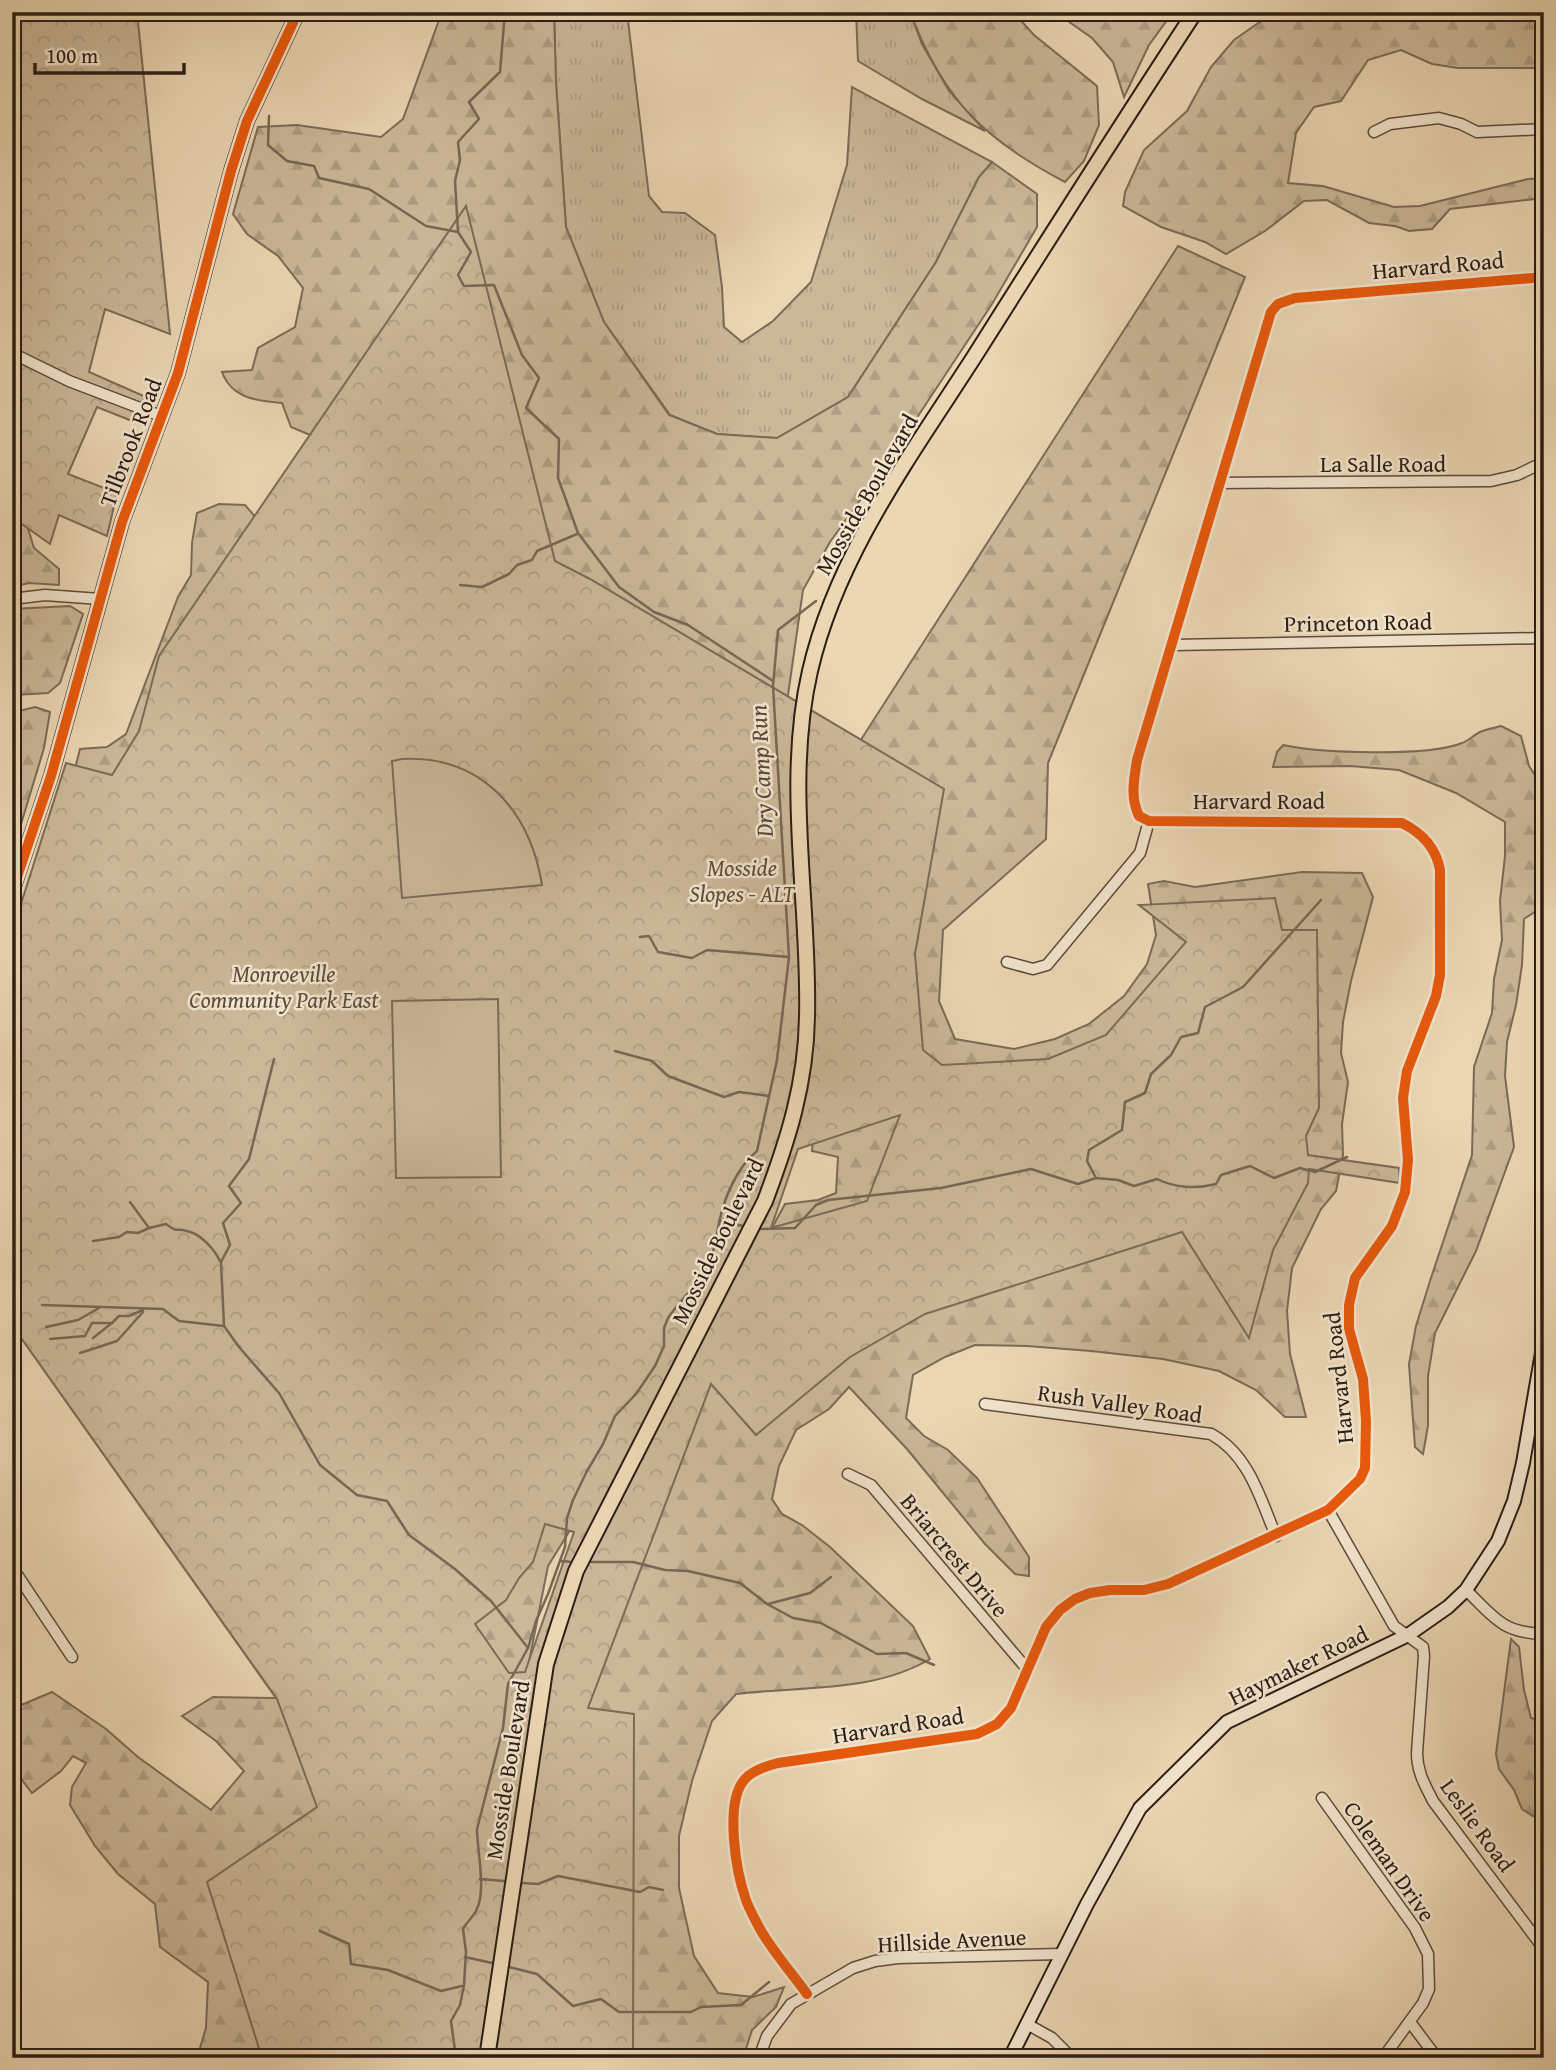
<svg xmlns="http://www.w3.org/2000/svg" width="1556" height="2070" viewBox="0 0 1556 2070" font-family="'Gentium Book Plus',serif">
<style>
.grass{fill:url(#grass-tufts);stroke:#7b6b57;stroke-width:2}
.forest{fill:url(#forest-firs);stroke:#7b6b57;stroke-width:2}
.park{fill:url(#park-crowns);stroke:#7b6b57;stroke-width:2;fill-rule:evenodd}
.garden{fill:#cbb899;stroke:#7b6b57;stroke-width:2}
.lines{fill:none;stroke-linecap:round;stroke-linejoin:round}
.stream{stroke:#776754;stroke-width:2.5}
.street-casing{stroke:#5b4c3d;stroke-width:13}
.secondary-casing{stroke:#2b1e15;stroke-width:16}
.primary-casing{stroke:#2b1e15;stroke-width:18}
.street{stroke:#f3e5ce;stroke-width:10}
.secondary{stroke:#f3e5ce;stroke-width:12}
.primary{stroke:#ecd7b4;stroke-width:14}
.cycleway-casing{stroke:#f3e5ce;stroke-width:15}
.cycleway{stroke:#e8590c;stroke-width:10}
.labels{text-anchor:middle;dominant-baseline:central;stroke-width:5;stroke-linejoin:round;paint-order:stroke}
.street-label{font-size:23px;fill:#2b1e15;stroke:#f3e5ce}
.park-label{font-size:23px;font-style:italic;fill:#5b4c3d;stroke:#f3e5ce}
.water-label{font-size:24px;font-style:italic;fill:#57493a;stroke:#f3e5ce}
</style>
<defs>
<pattern id="grass-tufts" width="24" height="20" patternUnits="userSpaceOnUse" patternTransform="scale(1.75)"><rect width="24" height="20" fill="#cbb899"/><path d="M3 7l-1-3M5 7V3M7 7l1-3M15 17l-1-3M17 17v-4M19 17l1-3" fill="none" stroke="#ae9e83"/></pattern>
<pattern id="forest-firs" width="22" height="20" patternUnits="userSpaceOnUse" patternTransform="scale(1.75)"><rect width="22" height="20" fill="#cbb899"/><path d="M5 1l3.5 6h-7zM16 11l3.5 6h-7z" fill="#ae9e83"/></pattern>
<pattern id="park-crowns" width="20" height="18" patternUnits="userSpaceOnUse" patternTransform="scale(1.75)"><rect width="20" height="18" fill="#cbb899"/><path d="M2 6a3 3 0 1 1 6 0M12 15a3 3 0 1 1 6 0" fill="none" stroke="#ae9e83"/></pattern>
</defs>
<rect width="100%" height="100%" fill="#ecd7b4"/>
<filter id="stains"><feTurbulence type="fractalNoise" baseFrequency=".00286" numOctaves="4"/><feColorMatrix values="0 0 0 0 .2 0 0 0 0 .09 0 0 0 0 .02 0 0 0 .5 -.17"/></filter>
<radialGradient id="worn" r=".72"><stop offset=".6" stop-color="#630" stop-opacity="0"/><stop offset="1" stop-color="#630" stop-opacity=".3"/></radialGradient>
<!-- grass -->
<g class="grass">
<polygon points="554,12 627,12 649,196 662,212 685,213 715,235 722,287 724,327 742,342 773,321 811,282 847,165 852,87 992,162 979,177 936,262 848,397 777,438 717,434 670,415 604,322 566,227 556,83"/>
<polygon points="856,12 910,12 922,44 949,91 985,131 922,99 858,61"/>
</g>
<!-- forest -->
<g class="forest">
<path d="M442,12H554L556,83L566,227L604,322L669,415L717,434L777,438L848,397L936,262L979,177L992,162L1037,194V227L992,304L889,460L830,542L803,590L788,695L596,1488L548,1566L523,1692L472,2058H197L206,2028L208,1982L160,1947L155,1904L118,1874L95,1846L70,1805L72,1787L86,1763L73,1756L61,1771L32,1793L12,1767V1709L52,1692L106,1729L138,1757L211,1810L244,1771L216,1741L182,1716L213,1697L276,1698L12,1325V1192L141,777L64,812L80,749L107,747L126,734L178,597L191,575L192,543L197,513L219,504L245,505L271,535L329,443L291,427L282,403C258,401 232,399 222,372L252,370L258,348L295,327L303,288L278,256L247,234L233,214L258,127L297,125L381,137L403,119Z"/>
<path d="M910,12H1013L1034,35L1097,86L1099,125L1084,161L1065,182C983,139 943,99 910,12Z"/>
<polygon points="1055,12 1173,12 1149,45 1124,97 1113,62 1092,38"/>
<polygon points="1274,12 1544,12 1544,68 1458,68 1432,64 1401,50 1368,60 1341,101 1314,107 1296,133 1288,183 1323,186 1394,207 1420,206 1528,179 1544,178 1544,198 1450,209 1432,229 1409,231 1395,226 1369,223 1327,200 1304,201 1265,231 1226,254 1205,242 1161,227 1123,206 1125,192 1144,150 1187,111 1211,67 1234,40"/>
<path d="M1178,246L1245,277L1048,763L1046,839L943,930L939,1001L955,1039L1014,1049L1055,1039L1089,1024L1124,996L1147,964L1156,935L1148,884L1164,881L1195,887L1302,872L1362,873L1373,897L1351,981L1343,1022L1341,1053L1348,1082L1342,1124L1343,1155L1336,1191L1321,1209L1292,1268L1287,1311L1290,1354L1306,1417H1285L1256,1390L1219,1371L1163,1359L1091,1351L1027,1346L975,1345L945,1357L913,1375L906,1418L924,1436L948,1450L977,1478L1029,1557V1576L1015,1574L985,1544L907,1449L849,1387L829,1409L796,1430L779,1466L772,1499L782,1514L802,1525L830,1547L913,1626L930,1659C873,1693 800,1686 736,1694L712,1721L692,1781L679,1836V1888L694,1956L718,1993L753,1997L784,1987L776,2007L752,2030L743,2058H500L532,1848L731,1304L785,1204L818,1200L836,1193L838,1157L812,1151L815,1113L862,738Z"/>
<polygon points="12,498 21,506 34,548 59,569 59,585 29,583 12,587"/>
<polygon points="70,606 83,614 60,683 48,693 14,695 12,697 12,609"/>
<polygon points="35,707 50,712 44,748 12,854 12,717 15,712"/>
<path d="M1501,726L1521,736L1529,766L1541,784H1544V906L1524,919L1522,965L1516,1005L1507,1042L1505,1076L1514,1147L1476,1251L1435,1333L1428,1376V1426L1423,1454L1415,1447L1409,1364L1416,1326L1430,1281L1472,1155L1474,1067L1492,1013L1494,979L1502,940L1500,901L1505,856V822L1456,793L1399,770L1350,766L1273,767L1277,752L1283,745C1319,753 1428,757 1462,743C1468,741 1474,735 1480,732C1487,729 1494,728 1501,726Z"/>
<polygon points="1511,1639 1519,1647 1524,1690 1531,1718 1544,1722 1544,1819 1533,1816 1522,1809 1514,1790 1499,1769 1496,1754"/>
</g>
<!-- park -->
<g class="park">
<polygon points="12,12 137,12 170,334 105,309 89,372 155,401 142,425 97,407 68,474 117,493 107,536 59,515 50,544 12,517"/>
<path d="M466,206L555,561L590,579L944,789L915,954L923,1050L942,1065L1048,1059L1106,1035L1186,942L1139,905L1275,898L1282,930H1317L1319,1108L1306,1136L1308,1155L1399,1168L1400,1183L1309,1169L1308,1183L1273,1250L1249,1338L1182,1232L925,1314L850,1357L756,1435L711,1384L588,1708L634,1714L633,2058H262L207,1882L317,1807L277,1699L12,1325V932L66,763L112,775L139,731L159,656ZM900,1115L867,1201L771,1228L798,1149ZM545,1524L574,1532L525,1672L509,1673L475,1624L506,1600L519,1578L533,1562Z"/>
</g>
<!-- garden -->
<g class="garden">
<path d="M402,759C482,755 530,811 542,885L402,898L392,761Z"/>
<polygon points="498,999 501,1177 396,1178 392,1001"/>
</g>
<g class="lines">
<!-- stream -->
<g class="stream">
<polyline points="505,12 500,72 469,102 479,119 458,142 460,160 455,181 458,232 471,252 458,275 464,286 494,285 522,355 539,378 526,408 559,439 558,478 578,533 619,587 654,612 688,625 773,681"/>
<polyline points="269,116 268,145 287,161 314,166 319,178 369,189 426,226 458,232"/>
<polyline points="460,585 482,587 509,574 517,565 532,560 537,551 577,534"/>
<polyline points="640,937 649,936 658,952 692,958 707,950 789,957"/>
<polyline points="615,1051 652,1061 668,1076 724,1097 739,1092 769,1096"/>
<polyline points="274,1059 249,1159 229,1186 241,1203 223,1223 230,1245 221,1262 224,1326 239,1347 279,1393 320,1465 357,1495 387,1501 409,1535 455,1569 491,1601 528,1648"/>
<polyline points="1096,1178 1087,1161 1089,1150 1122,1130 1125,1102 1145,1093 1151,1074 1171,1055 1181,1037 1198,1033 1205,1007 1243,987 1321,900"/>
<path d="M130,1202L149,1228L166,1224C178,1233 175,1228 187,1231C201,1234 214,1249 220,1261"/>
<polyline points="719,1221 743,1226"/>
<path d="M761,1229L795,1228L816,1205L828,1200L941,1188L1031,1169L1078,1184L1096,1178L1118,1180L1134,1186L1157,1179C1175,1188 1197,1189 1216,1184L1221,1175L1250,1166L1274,1178L1300,1168L1315,1172L1347,1157"/>
<polyline points="93,1241 119,1237 127,1232 138,1233 149,1228"/>
<polyline points="42,1305 163,1309 179,1321 224,1326"/>
<polyline points="46,1327 78,1320 99,1308"/>
<polyline points="93,1338 112,1323"/>
<polyline points="50,1339 85,1336 92,1323 112,1323 119,1316 129,1316 143,1310"/>
<polyline points="80,1353 117,1341 143,1312"/>
<polyline points="561,1561 572,1562"/>
<polyline points="591,1562 633,1562 665,1570 688,1571 740,1583 767,1604 793,1618 821,1623 877,1654 906,1653 934,1665"/>
<polyline points="768,1604 810,1593 831,1577"/>
<polyline points="480,1879 504,1881"/>
<polyline points="521,1883 538,1884 558,1876 640,1892 649,1887 663,1890"/>
<polyline points="320,1931 349,1944 351,1964 388,1970 441,1991 462,1986"/>
<polyline points="465,1957 492,1963"/>
<polyline points="509,1967 537,1974 573,2006 601,1999 619,2012 691,2012 701,2007 741,2005 769,1982"/>
<path d="M456,2058L451,2021L460,2005L464,1985L466,1952L463,1929C466,1923 472,1918 476,1911C487,1891 477,1851 477,1829L503,1728L508,1684L528,1648L536,1621L548,1594L565,1547L567,1518L573,1500L587,1471L603,1444L615,1416L636,1394L655,1366L664,1346V1328L668,1318C680,1300 698,1285 708,1265C715,1251 716,1238 719,1223C724,1198 737,1167 757,1151L777,1060L789,957L773,686L778,630L816,601"/>
</g>
<defs>
<g id="street">
<polyline points="12,20 18,12"/>
<polyline points="1374,132 1390,124 1439,118 1461,124 1477,132 1544,129"/>
<polyline points="12,353 69,381 161,416"/>
<polyline points="1219,483 1491,481 1517,475 1544,462"/>
<polyline points="12,599 45,595 100,599"/>
<polyline points="1173,645 1544,638"/>
<polyline points="1007,962 1033,969 1047,965 1140,853 1149,821"/>
<path d="M985,1404L1211,1434C1249,1455 1260,1498 1276,1536"/>
<polyline points="848,1474 871,1485 1027,1669"/>
<path d="M1328,1510L1394,1626L1423,1647L1424,1656L1417,1753C1417,1772 1425,1785 1433,1801L1544,1949"/>
<polyline points="12,1567 72,1657"/>
<path d="M1466,1590C1494,1617 1502,1633 1544,1634"/>
<polyline points="1322,1798 1415,1928 1428,1954 1429,1989 1423,2003 1383,2058"/>
<path d="M807,1994C792,1973 773,1952 760,1929C755,1919 749,1909 746,1900C736,1872 724,1802 745,1779C753,1770 766,1766 778,1763L977,1734L997,1724L1011,1708L1046,1627L1060,1610L1075,1599L1090,1593L1110,1590H1144L1168,1584L1328,1510L1360,1479L1365,1468L1366,1421L1363,1379L1349,1329V1305L1355,1278L1392,1226L1405,1192L1408,1160L1403,1098L1407,1071L1436,996L1440,975V870C1436,847 1422,833 1402,823L1149,821L1139,816C1130,797 1134,780 1137,760L1271,312L1278,304L1295,298L1544,277"/>
<polyline points="1410,2022 1437,2058"/>
<polyline points="1027,2024 1052,2038 1072,2058"/>
<polyline points="759,2058 767,2036 791,2004 853,1968 875,1961 898,1958 1062,1954"/>
</g>
<g id="secondary">
<polyline points="12,892 51,776 122,522 178,373 231,171 247,121 298,12"/>
<polyline points="1010,2058 1087,1904 1140,1808 1227,1722 1408,1635 1448,1607 1466,1590 1498,1541 1514,1501 1523,1463 1544,1341"/>
</g>
<path id="primary" d="M487,2058L546,1664L576,1571L765,1201C788,1140 806,1084 807,1017C810,904 784,783 810,671C837,554 912,454 976,354C1048,240 1121,125 1195,12"/>
</defs>
<!-- street casing -->
<use href="#street" class="street-casing"/>
<!-- secondary casing -->
<use href="#secondary" class="secondary-casing"/>
<!-- primary casing -->
<use href="#primary" class="primary-casing"/>
<!-- street -->
<use href="#street" class="street"/>
<!-- secondary -->
<use href="#secondary" class="secondary"/>
<!-- primary -->
<use href="#primary" class="primary"/>
<defs>
<g id="cycleway">
<polyline points="12,892 51,776 122,522 178,373 231,171 247,121 298,12"/>
<path d="M807,1994C792,1973 773,1952 760,1929C755,1919 749,1909 746,1900C736,1872 724,1802 745,1779C753,1770 766,1766 778,1763L977,1734L997,1724L1011,1708L1046,1627L1060,1610L1075,1599L1090,1593L1110,1590H1144L1168,1584L1328,1510L1360,1479L1365,1468L1366,1421L1363,1379L1349,1329V1305L1355,1278L1392,1226L1405,1192L1408,1160L1403,1098L1407,1071L1436,996L1440,975V870C1436,847 1422,833 1402,823L1149,821L1139,816C1130,797 1134,780 1137,760L1271,312L1278,304L1295,298L1544,277"/>
</g>
</defs>
<!-- cycleway casing -->
<use href="#cycleway" class="cycleway-casing"/>
<!-- cycleway -->
<use href="#cycleway" class="cycleway"/>
</g>
<g class="labels">
<!-- street labels -->
<g class="street-label">
<text transform="translate(1438 265) rotate(-5)">Harvard Road</text>
<text transform="translate(130 442) rotate(-69)">Tilbrook Road</text>
<text x="1383" y="463">La Salle Road</text>
<text transform="translate(866 494) rotate(-60)">Mosside Boulevard</text>
<text transform="translate(1358 622) rotate(-1)">Princeton Road</text>
<text x="1259" y="800">Harvard Road</text>
<text transform="translate(717 1241) rotate(-64)">Mosside Boulevard</text>
<text transform="translate(1338 1378) rotate(-96)">Harvard Road</text>
<text transform="translate(1120 1403) rotate(8)">Rush Valley Road</text>
<text transform="translate(955 1555) rotate(50)">Briarcrest Drive</text>
<text transform="translate(1298 1665) rotate(-26)">Haymaker Road</text>
<text transform="translate(898 1725) rotate(-9)">Harvard Road</text>
<text transform="translate(507 1770) rotate(-81)">Mosside Boulevard</text>
<text transform="translate(1478 1825) rotate(54)">Leslie Road</text>
<text transform="translate(1390 1861) rotate(55)">Coleman Drive</text>
<text transform="translate(952 1940) rotate(-3)">Hillside Avenue</text>
</g>
<!-- park labels -->
<g class="park-label">
<text x="742" y="867">Mosside<tspan x="742" dy="26">Slopes - ALT</tspan></text>
<text x="284" y="973">Monroeville<tspan x="284" dy="26">Community Park East</tspan></text>
</g>
<!-- water labels -->
<g class="water-label">
<text transform="translate(761 771) rotate(-93)">Dry Camp Run</text>
</g>
</g>
<!-- margin -->
<rect width="1556" height="2070" fill="none" stroke="#ecd7b4" stroke-width="42"/>
<rect x="14" y="14" width="1528" height="2042" fill="none" stroke="#2b1e15" stroke-width="3.5"/>
<rect x="21" y="21" width="1514" height="2028" fill="none" stroke="#2b1e15" stroke-width="2"/>
<!-- scale -->
<path d="M35 63v10h149v-10" fill="none" stroke="#2b1e15" stroke-width="3.5"/>
<text x="46" y="63" font-size="21" fill="#2b1e15" stroke="#f3e5ce" stroke-width="5" paint-order="stroke">100 m</text>
<rect width="100%" height="100%" filter="url(#stains)"/>
<rect width="100%" height="100%" fill="url(#worn)"/>
</svg>
